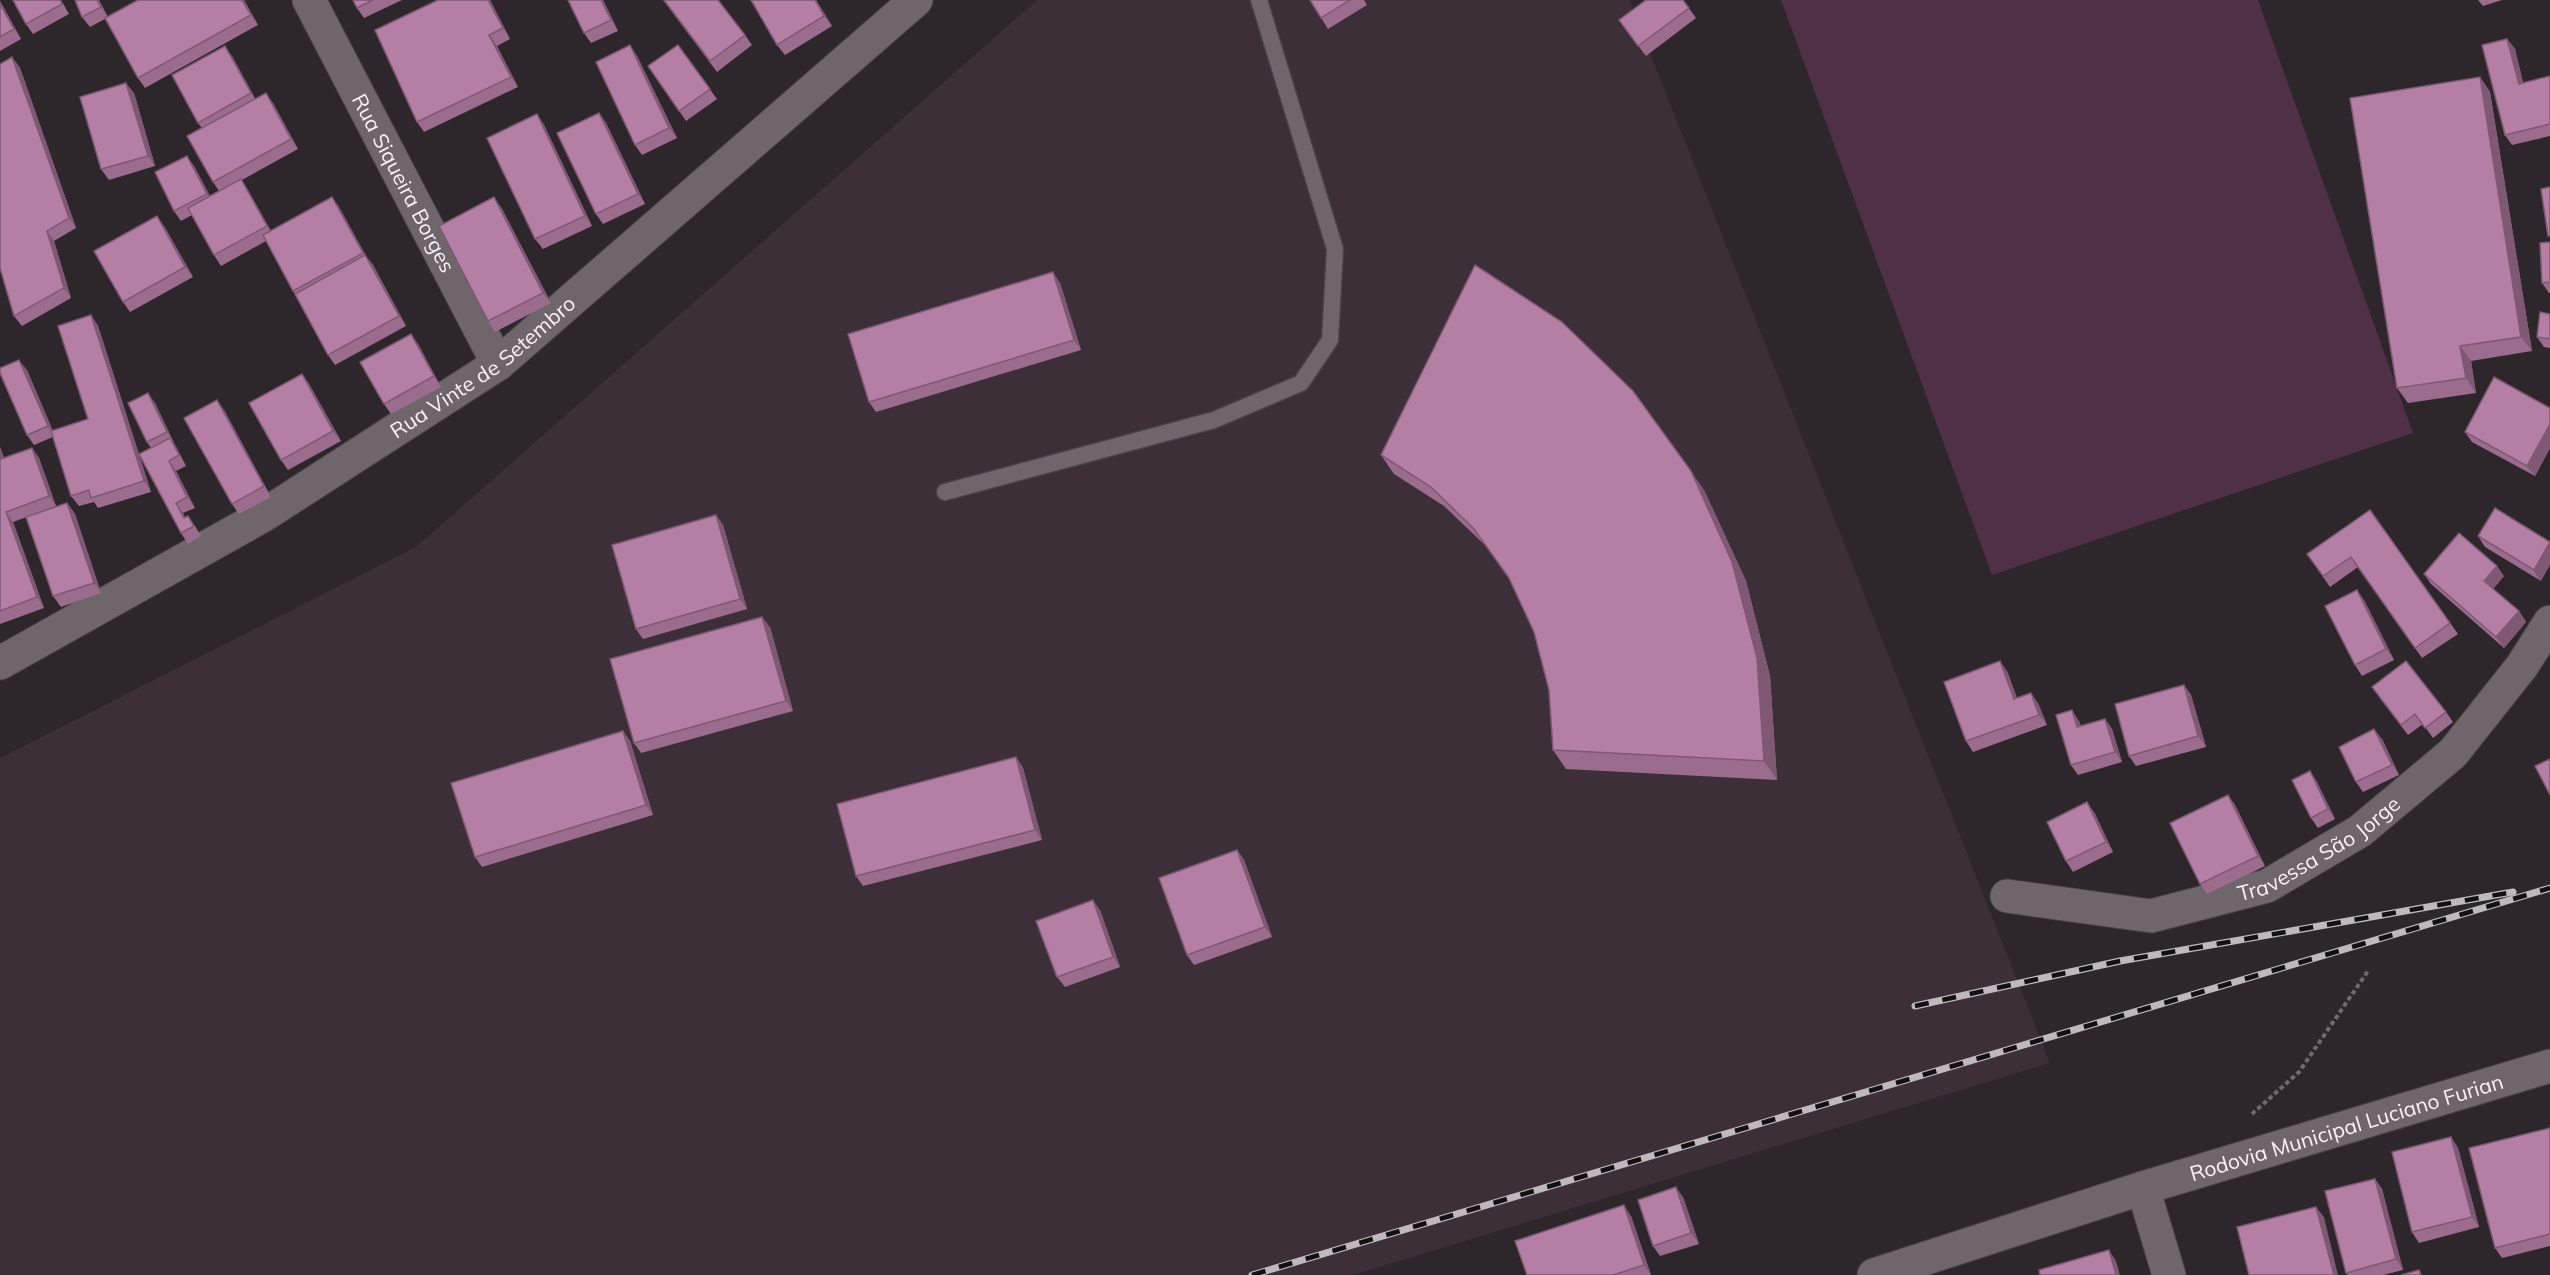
<svg xmlns="http://www.w3.org/2000/svg" width="2550" height="1275" viewBox="0 0 2550 1275" font-family="Mulish,sans-serif">
<style>
.built{fill:#3c2f38}
.green{fill:#503047}
.lines{fill:none;stroke-linecap:round;stroke-linejoin:round}
.lane-casing{stroke:#484146;stroke-width:19}
.street-casing{stroke:#484146;stroke-width:35}
.secondary-casing{stroke:#484146;stroke-width:35}
.path{stroke:#706a6e;stroke-width:4;stroke-dasharray:4.5 3;stroke-linecap:butt}
.lane{stroke:#6f666c;stroke-width:16}
.street{stroke:#6f666c;stroke-width:33}
.secondary{stroke:#6f666c;stroke-width:33}
.rail-casing{stroke:#bfb9bd;stroke-width:7}
.rail{stroke:#131012;stroke-width:4.5;stroke-dasharray:14;stroke-linecap:butt}
.wall{fill:#9c6c8e}
.shaded-wall{fill:#7f5874}
.building{fill:#b57ea5;stroke:#7f5874;stroke-width:1.5}
.labels{text-anchor:middle;dominant-baseline:central;stroke-width:6;stroke-linejoin:round;paint-order:stroke}
.street-label{font-size:21px;fill:#f8f2f6;stroke:#131012}
</style>
<rect width="100%" height="100%" fill="#2d262b"/>
<!-- built -->
<polygon class="built" points="1037,0 1629,0 2050,1063 1353,1275 0,1275 0,758 416,547"/>
<!-- green -->
<polygon class="green" points="1781,0 2258,0 2413,433 1992,575"/>
<g class="lines">
<defs>
<polyline id="lane" points="945,492 1214,420 1301,383 1330,340 1335,249 1259,0"/>
<g id="street">
<path id="s1" d="M309,0L498,364"/>
<path id="s2" d="M0,663L264,515L498,364L916,0"/>
<path id="s3" d="M2007,896L2151,916L2267,886L2360,831L2453,753L2522,666L2550,622"/>
</g>
<g id="secondary">
<polyline points="2143,1188 2169,1275"/>
<path id="s4" d="M1874,1275L2143,1188L2550,1066"/>
</g>
</defs>
<!-- lane casing -->
<use href="#lane" class="lane-casing"/>
<!-- street casing -->
<use href="#street" class="street-casing"/>
<!-- secondary casing -->
<use href="#secondary" class="secondary-casing"/>
<!-- path -->
<polyline class="path" points="2252,1114 2299,1072 2368,971"/>
<!-- lane -->
<use href="#lane" class="lane"/>
<!-- street -->
<use href="#street" class="street"/>
<!-- secondary -->
<use href="#secondary" class="secondary"/>
<defs>
<g id="rail">
<polyline points="1915,1006 2120,961 2513,892"/>
<polyline points="1252,1275 2550,888"/>
</g>
</defs>
<!-- rail casing -->
<use href="#rail" class="rail-casing"/>
<!-- rail -->
<use href="#rail" class="rail"/>
</g>
<!-- wall -->
<g class="wall">
<polygon points="13,0 61,0 69,14 33,34 26,24"/>
<polygon points="75,0 99,0 108,17 138,0 244,0 258,25 145,88 138,78 105,19 90,27 82,17"/>
<polygon points="353,0 402,0 364,18 357,8"/>
<polygon points="438,0 490,0 510,39 497,46 518,87 424,132 417,122"/>
<polygon points="603,0 618,31 591,43 584,33"/>
<polygon points="663,0 745,35 752,45 717,72"/>
<polygon points="816,0 832,26 785,55 777,45"/>
<polygon points="1310,0 1364,0 1367,5 1328,29"/>
<polygon points="1683,0 1696,18 1646,56 1619,20"/>
<polygon points="2478,0 2502,0 2483,6"/>
<polygon points="0,1 21,39 0,51"/>
<polygon points="2507,39 2515,49 2523,83 2550,76 2550,136 2512,145 2505,135"/>
<polygon points="678,45 717,99 686,121 648,66"/>
<polygon points="232,56 255,99 273,103 298,149 242,180 248,190 271,231 332,197 339,207 366,256 373,265 406,326 335,365 328,355 266,241 221,266 214,255 192,215 181,221 174,211 194,166 210,196 219,191 213,182 202,128 198,123"/>
<polygon points="637,56 677,138 642,155 635,145"/>
<polygon points="12,57 20,68 76,228 54,241 71,298 22,326 14,316"/>
<polygon points="2480,77 2490,92 2532,351 2471,361 2476,393 2408,403 2397,388"/>
<polygon points="134,93 155,166 109,180 101,169"/>
<polygon points="599,113 606,123 645,204 603,224 596,214"/>
<polygon points="537,114 544,125 592,226 543,249 535,239"/>
<polygon points="501,207 551,303 495,332 488,321"/>
<polygon points="164,226 193,277 130,312 123,302"/>
<polygon points="2550,242 2550,293 2549,293 2542,283"/>
<polygon points="1060,283 1081,350 876,412 869,402"/>
<polygon points="2550,314 2550,348 2544,347 2537,337"/>
<polygon points="91,315 98,326 151,492 98,508 94,502 79,506 71,496 53,437 34,445 27,435 27,370 53,431 88,419"/>
<polygon points="418,344 441,387 391,414 384,404"/>
<polygon points="302,374 309,384 341,441 288,470 281,460"/>
<polygon points="155,403 174,443 186,466 176,471 195,508 183,513 185,518 195,526 201,536 188,544 181,533 151,448 147,442"/>
<polygon points="2550,408 2550,448 2535,476 2472,442 2465,432"/>
<polygon points="224,410 271,497 239,514 232,504"/>
<polygon points="0,447 4,458 32,448 39,458 56,506 38,513 67,503 75,514 101,593 61,607 53,596 27,517 13,522 44,608 0,624"/>
<polygon points="1381,455 1704,490 1746,581 1770,676 1777,780 1566,769 1553,750 1549,690 1534,632 1509,579 1488,548 1444,506 1394,474"/>
<polygon points="2495,508 2541,581 2485,547 2478,536"/>
<polygon points="2370,510 2458,634 2422,658 2358,567 2330,587 2307,554"/>
<polygon points="716,515 723,525 747,609 643,639 636,629"/>
<polygon points="2424,574 2504,576 2493,589 2519,611 2526,622 2504,648 2431,584"/>
<polygon points="2364,600 2394,660 2362,676 2355,665"/>
<polygon points="770,627 793,711 641,753 634,743"/>
<polygon points="2007,671 2017,698 2038,703 2047,725 1973,752 1966,741"/>
<polygon points="2184,685 2191,695 2206,747 2136,766 2129,756"/>
<polygon points="2379,697 2446,712 2453,722 2433,738 2423,724 2408,735"/>
<polygon points="2105,719 2112,729 2122,762 2078,775 2071,765 2079,721 2081,726"/>
<polygon points="623,731 630,741 653,815 482,867 475,857"/>
<polygon points="2382,739 2399,775 2363,792 2356,782"/>
<polygon points="1016,757 1023,768 1042,840 863,886 856,876"/>
<polygon points="2310,771 2317,782 2335,819 2318,828 2311,818"/>
<polygon points="2228,795 2235,805 2265,866 2207,894 2200,884"/>
<polygon points="2094,812 2113,852 2073,872 2066,861"/>
<polygon points="1237,850 1244,860 1272,937 1194,965 1187,955"/>
<polygon points="1100,910 1120,967 1065,987 1057,977"/>
<polygon points="2550,1128 2550,1246 2502,1258 2495,1248"/>
<polygon points="2451,1137 2458,1148 2479,1227 2419,1243 2412,1232"/>
<polygon points="2375,1179 2382,1189 2403,1270 2383,1275 2348,1275 2346,1273"/>
<polygon points="1683,1197 1699,1244 1660,1256 1653,1246"/>
<polygon points="1631,1216 1651,1275 1527,1275"/>
</g>
<!-- shaded-wall -->
<g class="shaded-wall">
<polygon points="97,0 99,0 108,18 101,7"/>
<polygon points="242,0 244,0 258,25 251,15"/>
<polygon points="488,0 490,0 510,39 503,28"/>
<polygon points="601,0 603,0 618,31 611,20"/>
<polygon points="815,0 816,0 832,26 824,16"/>
<polygon points="0,1 21,39 14,29 0,4"/>
<polygon points="489,35 497,46 518,87 511,77"/>
<polygon points="2507,39 2515,49 2526,94 2519,84"/>
<polygon points="630,45 637,56 677,138 669,128"/>
<polygon points="225,46 232,56 258,103 251,93"/>
<polygon points="12,57 20,68 76,228 69,218"/>
<polygon points="2480,77 2490,92 2532,351 2521,337"/>
<polygon points="126,83 134,93 155,166 148,156"/>
<polygon points="266,93 273,103 298,149 291,139"/>
<polygon points="599,113 606,123 645,204 638,194"/>
<polygon points="537,114 544,125 592,226 585,216"/>
<polygon points="187,156 194,166 214,204 207,194"/>
<polygon points="241,179 248,190 274,237 267,226"/>
<polygon points="332,197 339,207 366,256 373,265 406,326 399,316"/>
<polygon points="494,197 501,207 551,303 543,293"/>
<polygon points="157,216 164,226 193,277 185,267"/>
<polygon points="47,231 54,241 71,298 64,288"/>
<polygon points="1053,272 1060,283 1081,350 1074,340"/>
<polygon points="91,315 98,326 151,492 144,481"/>
<polygon points="411,334 418,344 441,387 434,376"/>
<polygon points="2460,346 2471,361 2476,393 2466,378"/>
<polygon points="19,360 27,370 55,437 48,426"/>
<polygon points="302,374 309,384 341,441 333,431"/>
<polygon points="148,393 155,403 174,443 167,432"/>
<polygon points="217,400 224,410 271,497 264,486"/>
<polygon points="2550,424 2550,448 2535,476 2527,466"/>
<polygon points="170,438 177,448 186,466 179,455"/>
<polygon points="0,447 8,469 0,457"/>
<polygon points="32,448 39,458 56,506 49,496"/>
<polygon points="169,461 176,471 195,508 187,497"/>
<polygon points="1691,471 1704,490 1746,581 1770,676 1777,780 1764,761"/>
<polygon points="67,503 75,514 101,593 94,583"/>
<polygon points="176,503 183,513 191,529 184,518"/>
<polygon points="6,512 13,522 44,608 37,597"/>
<polygon points="716,515 723,525 747,609 740,599"/>
<polygon points="2550,543 2550,565 2541,581 2534,570"/>
<polygon points="2497,566 2504,576 2491,591 2484,581"/>
<polygon points="2357,590 2364,600 2394,660 2386,649"/>
<polygon points="2519,611 2526,622 2504,648 2496,637"/>
<polygon points="762,617 770,627 793,711 786,701"/>
<polygon points="2000,661 2007,671 2021,710 2014,699"/>
<polygon points="2184,685 2191,695 2206,747 2198,736"/>
<polygon points="2031,693 2038,703 2047,725 2039,715"/>
<polygon points="2072,710 2079,721 2084,738 2077,727"/>
<polygon points="2105,719 2112,729 2122,762 2115,752"/>
<polygon points="2374,729 2382,739 2399,775 2392,765"/>
<polygon points="623,731 630,741 653,815 646,805"/>
<polygon points="1016,757 1023,768 1042,840 1035,830"/>
<polygon points="2310,771 2317,782 2335,819 2328,809"/>
<polygon points="2228,795 2235,805 2265,866 2258,856"/>
<polygon points="2087,802 2094,812 2113,852 2106,842"/>
<polygon points="1237,850 1244,860 1272,937 1265,927"/>
<polygon points="1093,900 1100,910 1120,967 1113,957"/>
<polygon points="2451,1137 2458,1148 2479,1227 2472,1217"/>
<polygon points="2375,1179 2382,1189 2403,1270 2396,1259"/>
<polygon points="1676,1187 1683,1197 1699,1244 1691,1233"/>
<polygon points="1624,1205 1631,1216 1651,1275 1644,1265"/>
<polygon points="2316,1207 2324,1217 2338,1275 2334,1275"/>
<polygon points="2109,1250 2116,1261 2120,1275 2116,1275"/>
</g>
<!-- building -->
<g class="building">
<polygon points="13,0 60,0 62,4 26,24"/>
<polygon points="75,0 97,0 101,7 82,17"/>
<polygon points="138,0 242,0 251,15 138,78 105,18"/>
<polygon points="353,0 373,0 357,8"/>
<polygon points="438,0 488,0 503,28 489,35 511,77 417,122 375,30"/>
<polygon points="568,0 601,0 611,20 584,33"/>
<polygon points="664,0 718,0 745,35 710,61"/>
<polygon points="751,0 815,0 824,16 777,45"/>
<polygon points="1310,0 1350,0 1321,18"/>
<polygon points="1646,0 1683,0 1689,8 1638,46 1619,20"/>
<polygon points="0,4 14,29 0,37"/>
<polygon points="2507,39 2519,84 2550,76 2550,124 2505,135 2482,45"/>
<polygon points="630,45 669,128 635,145 596,62"/>
<polygon points="678,45 710,89 679,111 648,66"/>
<polygon points="225,46 251,93 198,123 172,75"/>
<polygon points="12,57 69,218 47,231 64,288 14,316 0,268 0,64"/>
<polygon points="2480,77 2521,337 2460,346 2466,378 2397,388 2350,98"/>
<polygon points="126,83 148,156 101,169 80,97"/>
<polygon points="266,93 291,139 213,182 187,136"/>
<polygon points="599,113 638,194 596,214 557,133"/>
<polygon points="537,114 585,216 535,239 487,138"/>
<polygon points="187,156 207,194 174,211 155,172"/>
<polygon points="241,179 267,226 214,255 188,208"/>
<polygon points="2550,187 2550,236 2548,236 2541,189"/>
<polygon points="332,197 363,253 293,291 263,235"/>
<polygon points="494,197 543,293 488,321 439,226"/>
<polygon points="157,216 185,267 123,302 94,251"/>
<polygon points="2550,242 2550,282 2542,283 2540,243"/>
<polygon points="365,255 399,316 328,355 295,294"/>
<polygon points="1475,265 1562,322 1633,391 1691,471 1732,562 1757,658 1764,761 1553,750 1549,690 1534,632 1509,578 1474,529 1431,487 1381,455"/>
<polygon points="1053,272 1074,340 869,402 848,334"/>
<polygon points="2540,312 2550,314 2550,339 2537,337"/>
<polygon points="91,315 144,481 91,498 89,490 71,496 51,431 88,419 58,326"/>
<polygon points="411,334 434,376 384,404 360,362"/>
<polygon points="19,360 48,426 27,435 0,373 0,368"/>
<polygon points="302,374 333,431 281,460 249,403"/>
<polygon points="2494,377 2550,408 2550,424 2527,466 2465,432"/>
<polygon points="148,393 167,432 147,442 128,403"/>
<polygon points="217,400 264,486 232,504 184,418"/>
<polygon points="170,438 179,455 169,461 187,497 176,503 184,518 188,516 194,526 181,533 139,454"/>
<polygon points="32,448 49,496 6,512 37,597 0,611 0,457 1,459"/>
<polygon points="67,503 94,583 53,596 26,517"/>
<polygon points="2495,508 2550,542 2534,570 2478,536"/>
<polygon points="2370,510 2450,623 2415,648 2351,557 2323,576 2307,554"/>
<polygon points="716,515 740,599 636,629 612,545"/>
<polygon points="2459,533 2497,566 2484,581 2519,611 2496,637 2424,574"/>
<polygon points="2357,590 2386,649 2355,665 2325,606"/>
<polygon points="762,617 786,701 634,743 610,659"/>
<polygon points="2000,661 2014,699 2031,693 2039,715 1966,741 1944,682"/>
<polygon points="2406,661 2446,712 2425,728 2415,714 2401,725 2372,687"/>
<polygon points="2184,685 2198,736 2129,756 2115,704"/>
<polygon points="2072,710 2077,727 2105,719 2115,752 2071,765 2056,715"/>
<polygon points="2374,729 2392,765 2356,782 2339,747"/>
<polygon points="623,731 646,805 475,857 451,783"/>
<polygon points="1016,757 1035,830 856,876 837,804"/>
<polygon points="2550,759 2550,795 2535,766"/>
<polygon points="2310,771 2328,809 2311,818 2292,780"/>
<polygon points="2228,795 2258,856 2200,884 2170,823"/>
<polygon points="2087,802 2106,842 2066,861 2047,822"/>
<polygon points="1237,850 1265,927 1187,955 1159,878"/>
<polygon points="1093,900 1113,957 1057,977 1036,921"/>
<polygon points="2550,1128 2550,1234 2495,1248 2469,1148"/>
<polygon points="2451,1137 2472,1217 2412,1232 2392,1152"/>
<polygon points="2375,1179 2396,1259 2346,1273 2325,1191"/>
<polygon points="1676,1187 1691,1233 1653,1246 1638,1200"/>
<polygon points="1624,1205 1644,1265 1613,1275 1527,1275 1515,1241"/>
<polygon points="2316,1207 2334,1275 2249,1275 2237,1227"/>
<polygon points="2109,1250 2116,1275 2040,1275 2039,1270"/>
<polygon points="2419,1270 2421,1275 2401,1275"/>
</g>
<g class="labels">
<!-- street labels -->
<g class="street-label">
<text stroke="none"><textPath href="#s1" startOffset="206">Rua Siqueira Borges</textPath></text>
<text stroke="none"><textPath href="#s2" startOffset="567">Rua Vinte de Setembro</textPath></text>
<text stroke="none"><textPath href="#s3" startOffset="328">Travessa São Jorge</textPath></text>
<text stroke="none"><textPath href="#s4" startOffset="495">Rodovia Municipal Luciano Furian</textPath></text>
</g>
</g>
</svg>
